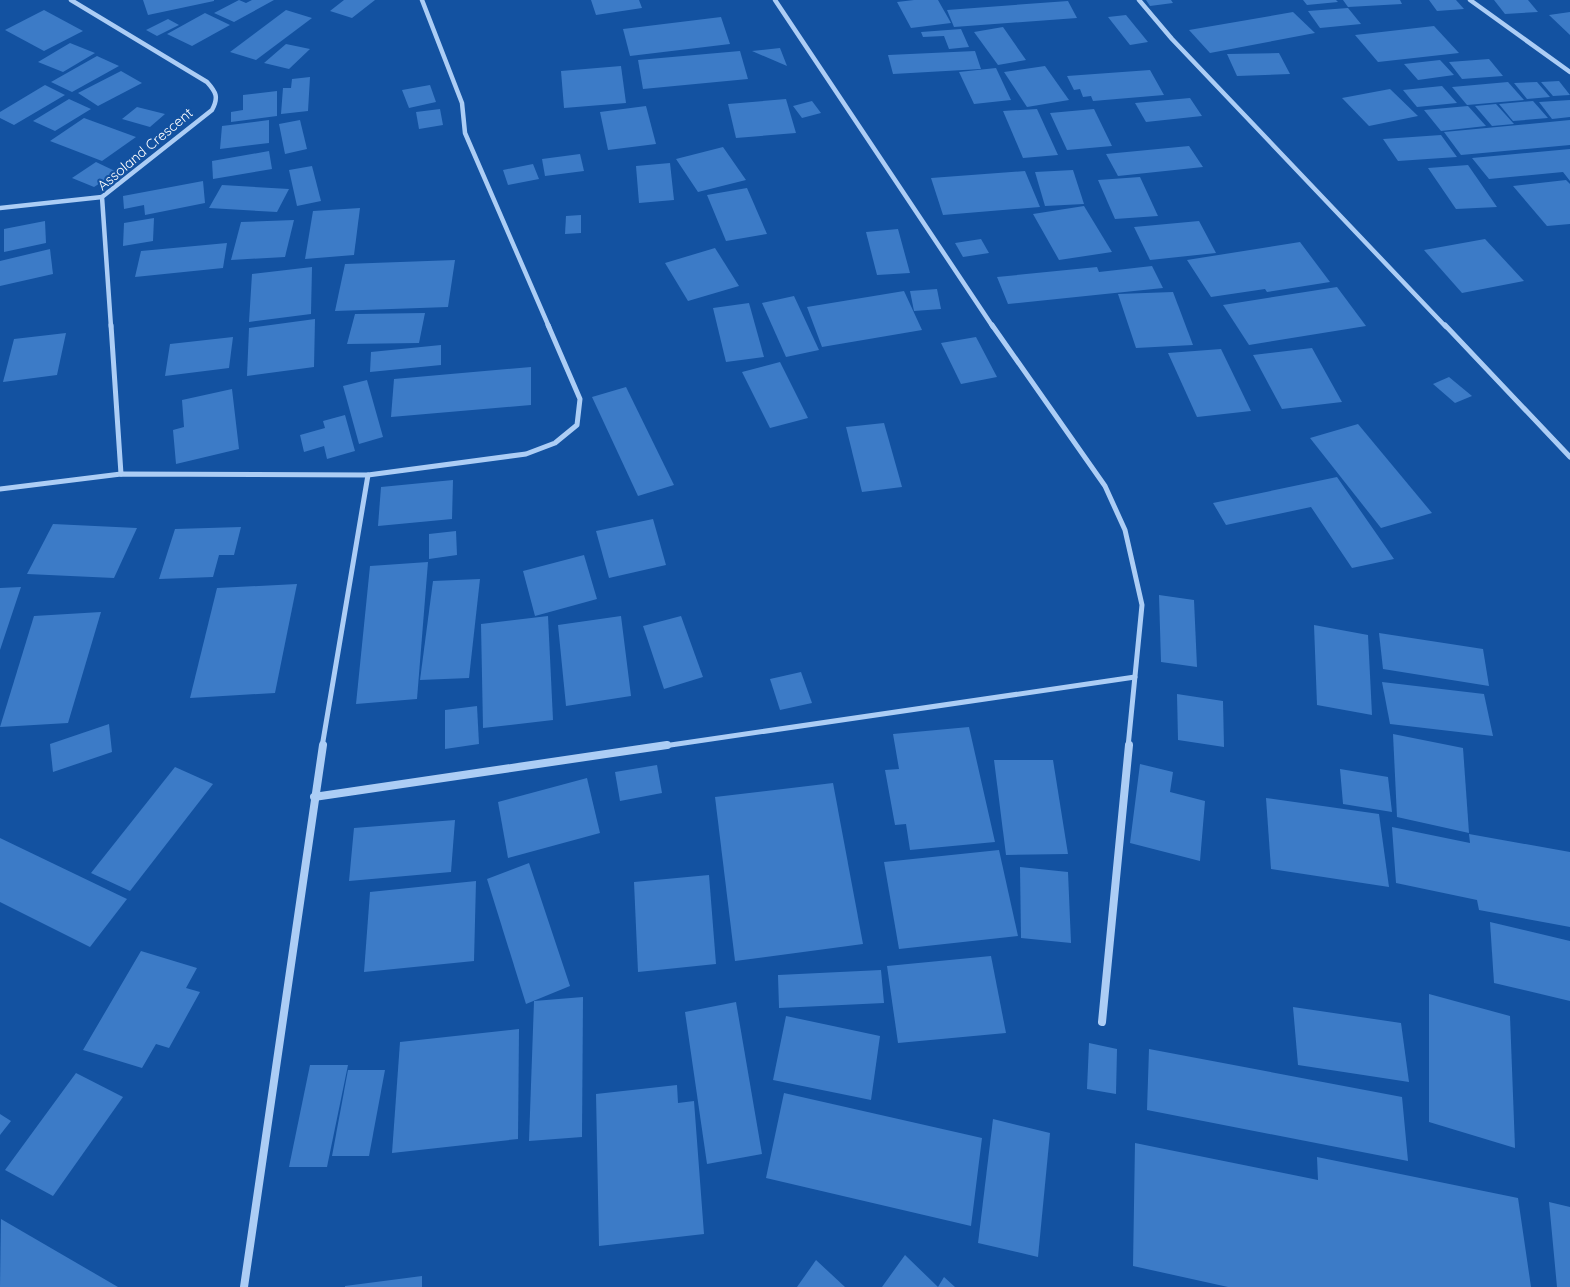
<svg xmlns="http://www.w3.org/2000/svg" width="1570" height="1287" viewBox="0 0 1570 1287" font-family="Quicksand,sans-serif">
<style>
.building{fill:#3c7bc7}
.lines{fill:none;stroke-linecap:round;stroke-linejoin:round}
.street-far2{stroke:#accdf5;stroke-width:4.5}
.street-far1{stroke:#accdf5;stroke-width:5}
.street{stroke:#accdf5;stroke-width:8}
.labels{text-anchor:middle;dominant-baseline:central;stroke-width:4.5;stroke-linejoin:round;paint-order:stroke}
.far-street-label{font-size:14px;fill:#fff;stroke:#1352a1}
</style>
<rect width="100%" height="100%" fill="#1352a1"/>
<!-- building -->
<g class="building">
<polygon points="143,0 214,0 214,1 148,15"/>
<polygon points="239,0 246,3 252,0 274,0 234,22 214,13"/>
<polygon points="344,0 375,0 352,18 330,11"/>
<polygon points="591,0 639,0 642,8 596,15"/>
<polygon points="914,0 938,0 951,23 911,28 897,2"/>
<polygon points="1146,0 1171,0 1173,3 1150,6"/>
<polygon points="1303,0 1336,0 1338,2 1307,5"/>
<polygon points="1343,0 1400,0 1402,4 1348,7"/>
<polygon points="1429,0 1456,0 1464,9 1437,11"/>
<polygon points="1494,0 1528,0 1538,12 1505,14"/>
<polygon points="1068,1 1077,18 954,27 947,10"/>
<polygon points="1348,8 1361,24 1320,28 1308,11"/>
<polygon points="44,10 83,31 44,51 5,30"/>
<polygon points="286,10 312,18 256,60 230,52"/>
<polygon points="1293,12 1315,33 1210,53 1189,30"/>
<polygon points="1570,12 1570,35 1549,15"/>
<polygon points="205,13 230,25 192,46 167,34"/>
<polygon points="1126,15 1148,42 1130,45 1108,17"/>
<polygon points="721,17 730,44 630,56 623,29"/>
<polygon points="168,19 179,25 157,36 146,30"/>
<polygon points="1434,26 1459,53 1378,62 1355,35"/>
<polygon points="1003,27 1026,60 998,65 974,32"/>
<polygon points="961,29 969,47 949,49 944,36 923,37 921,32"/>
<polygon points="70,43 95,53 63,72 38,62"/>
<polygon points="286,44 310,49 289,69 264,63"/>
<polygon points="780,48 787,66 752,51"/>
<polygon points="740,51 748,79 643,89 638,60"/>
<polygon points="975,51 981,69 893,74 888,55"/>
<polygon points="1279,53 1290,74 1237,76 1227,54"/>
<polygon points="97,56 119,66 72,92 51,82"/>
<polygon points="1489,59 1503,76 1462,79 1449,62"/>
<polygon points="1440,60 1454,75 1418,80 1404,64"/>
<polygon points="621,66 626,103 564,108 561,71"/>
<polygon points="1045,66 1069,100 1027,107 1004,72"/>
<polygon points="996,68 1011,100 974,104 959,72"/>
<polygon points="1150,70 1164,95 1093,101 1091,96 1083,97 1080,89 1074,90 1067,76"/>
<polygon points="121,71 142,83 98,106 78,93"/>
<polygon points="310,77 308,111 281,114 283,88 291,88 292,79"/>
<polygon points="1559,81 1570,95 1553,96 1541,82"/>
<polygon points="1508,82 1524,100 1467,105 1452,87"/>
<polygon points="1537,82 1550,97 1527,99 1514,83"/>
<polygon points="45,85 65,95 14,125 0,118 0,112"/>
<polygon points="430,85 436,102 409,108 402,90"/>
<polygon points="1442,86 1457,103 1417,107 1403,90"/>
<polygon points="1390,89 1418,116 1369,126 1342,98"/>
<polygon points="277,91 277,116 231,122 231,112 243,110 243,95"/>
<polygon points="1190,98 1202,116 1146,122 1135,103"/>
<polygon points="69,99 91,109 55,131 33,121"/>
<polygon points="786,99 796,133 736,138 728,104"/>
<polygon points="1570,100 1570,117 1552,119 1539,102"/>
<polygon points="812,101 821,113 802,118 793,106"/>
<polygon points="1533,101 1548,118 1513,121 1499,104"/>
<polygon points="1496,104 1514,124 1492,126 1475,106"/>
<polygon points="646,106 656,144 608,150 600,112"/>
<polygon points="1468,106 1486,126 1441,131 1424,110"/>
<polygon points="137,107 165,114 150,127 122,119"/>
<polygon points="440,109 443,125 419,129 416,112"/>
<polygon points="1037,109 1058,155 1023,158 1003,111"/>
<polygon points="1094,109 1112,146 1067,150 1050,113"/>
<polygon points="84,118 136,137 102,161 50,141"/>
<polygon points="269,120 269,143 220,149 222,126"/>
<polygon points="300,120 307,149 285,154 279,124"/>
<polygon points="1570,120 1570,145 1461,155 1444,132"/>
<polygon points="1441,135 1457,157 1398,161 1383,139"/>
<polygon points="1189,146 1203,167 1118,176 1106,154"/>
<polygon points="723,147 746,180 698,192 676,159"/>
<polygon points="1570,149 1570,181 1563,172 1489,179 1472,158"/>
<polygon points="269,151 272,169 213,179 212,161"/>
<polygon points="580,154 584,171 545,176 542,159"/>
<polygon points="96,162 117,172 94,187 72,178"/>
<polygon points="670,163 674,200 639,203 636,166"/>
<polygon points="533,164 539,179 508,185 503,170"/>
<polygon points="1468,165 1497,207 1456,209 1428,168"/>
<polygon points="312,166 321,201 297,206 289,170"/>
<polygon points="1073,170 1084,204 1045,206 1035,172"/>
<polygon points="1025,171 1040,207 943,215 931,178"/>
<polygon points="1140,177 1158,216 1115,219 1098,180"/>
<polygon points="1566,180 1570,184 1570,224 1547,226 1513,186"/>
<polygon points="203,181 205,203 145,215 144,205 124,209 123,196"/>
<polygon points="222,185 289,189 277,212 209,208"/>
<polygon points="747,188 767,234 726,241 707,195"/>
<polygon points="1084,206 1112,252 1059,260 1033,214"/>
<polygon points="360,208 354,255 305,259 313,211"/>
<polygon points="581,215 581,233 565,234 566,216"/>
<polygon points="154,218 153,241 123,246 124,223"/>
<polygon points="294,220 285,257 231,260 241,222"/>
<polygon points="45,221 46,243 4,252 4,229"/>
<polygon points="1199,221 1216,253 1150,260 1134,227"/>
<polygon points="898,229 910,273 877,275 866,232"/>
<polygon points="981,239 989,253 963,257 955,243"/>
<polygon points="1485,239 1524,281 1462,293 1424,250"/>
<polygon points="1300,242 1330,282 1267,292 1265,289 1211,297 1187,260"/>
<polygon points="227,243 223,268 135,277 141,251"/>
<polygon points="715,248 739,286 688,301 665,263"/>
<polygon points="50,249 53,274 0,286 0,261"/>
<polygon points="455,260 448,307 335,311 345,264"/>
<polygon points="1152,266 1163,288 1008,304 997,277 1097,267 1099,272"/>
<polygon points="312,267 311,314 249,322 252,274"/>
<polygon points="1337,287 1366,326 1249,345 1223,305"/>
<polygon points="937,289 941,309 914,311 910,291"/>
<polygon points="904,291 922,330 822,347 807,307"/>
<polygon points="1173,292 1193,345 1136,348 1118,294"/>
<polygon points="794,296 819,350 786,357 762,303"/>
<polygon points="749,303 764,357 726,362 713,308"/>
<polygon points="425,313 419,343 347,344 355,314"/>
<polygon points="315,319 314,367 247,376 249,328"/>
<polygon points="66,333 57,375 3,382 14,339"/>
<polygon points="233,337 229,368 165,376 170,344"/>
<polygon points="976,337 997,377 961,384 941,343"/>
<polygon points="441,345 441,365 370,372 371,352"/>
<polygon points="1312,348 1342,402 1282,409 1253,355"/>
<polygon points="1221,349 1251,411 1197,417 1168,353"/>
<polygon points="780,362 808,418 770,428 742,372"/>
<polygon points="531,367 531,405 391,417 394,379"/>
<polygon points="1449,377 1472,396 1455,403 1433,384"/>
<polygon points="367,380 383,437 359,444 343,386"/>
<polygon points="626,387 674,485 638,496 592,397"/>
<polygon points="232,389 239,449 176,464 173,430 184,427 182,400"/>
<polygon points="345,415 355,451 327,459 324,446 304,452 300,435 325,428 323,421"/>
<polygon points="884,423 902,487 862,492 846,427"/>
<polygon points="1358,424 1432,513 1381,528 1310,438"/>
<polygon points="1337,477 1394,559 1352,568 1311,507 1226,525 1213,503"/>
<polygon points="453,480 452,519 378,526 381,487"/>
<polygon points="653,519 666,565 609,578 596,531"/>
<polygon points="53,524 137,528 114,578 27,574"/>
<polygon points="241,527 234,555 219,555 213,577 159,579 175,529"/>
<polygon points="456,531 457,555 429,559 429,534"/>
<polygon points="584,555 597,599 535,616 523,571"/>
<polygon points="428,562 417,699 356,704 370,566"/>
<polygon points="480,579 469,678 420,680 433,581"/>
<polygon points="297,584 275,693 190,698 217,588"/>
<polygon points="21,587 0,650 0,588"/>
<polygon points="1159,595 1194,600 1197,667 1161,662"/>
<polygon points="101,612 68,723 0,727 34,616"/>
<polygon points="548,616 553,720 483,728 481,624"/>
<polygon points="621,616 631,696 566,706 558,625"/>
<polygon points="681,616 703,677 664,689 643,626"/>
<polygon points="1314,625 1368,635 1372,715 1317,705"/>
<polygon points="1379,633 1483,649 1489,686 1383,669"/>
<polygon points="801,672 812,703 780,710 770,679"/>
<polygon points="1382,682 1484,694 1493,736 1390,724"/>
<polygon points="1177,694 1223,701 1224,747 1178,740"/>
<polygon points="477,706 479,744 445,749 445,710"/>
<polygon points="109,724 112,752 53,772 50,744"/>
<polygon points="969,727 995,842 910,850 906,824 895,825 885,770 899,769 893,734"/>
<polygon points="1393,734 1463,748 1469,833 1397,817"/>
<polygon points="994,760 1053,760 1068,854 1006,855"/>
<polygon points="1140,764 1173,772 1170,792 1205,801 1200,861 1130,843"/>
<polygon points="657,765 662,793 620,801 615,772"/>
<polygon points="175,767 213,784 130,891 91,873"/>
<polygon points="1340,769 1388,777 1392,812 1343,804"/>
<polygon points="587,778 600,833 508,858 498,802"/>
<polygon points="833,783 863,944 735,961 715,797"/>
<polygon points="1266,798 1379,814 1389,887 1271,869"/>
<polygon points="455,820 451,872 349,881 354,828"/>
<polygon points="1392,827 1470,843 1469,834 1570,852 1570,927 1479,910 1477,900 1396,883"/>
<polygon points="0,838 127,899 90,947 0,902"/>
<polygon points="999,850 1018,936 899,949 884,862"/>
<polygon points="529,863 570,986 526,1004 487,879"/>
<polygon points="1020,867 1068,872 1071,943 1021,938"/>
<polygon points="709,875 716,964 638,972 634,882"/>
<polygon points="476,881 474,961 364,972 370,892"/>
<polygon points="1490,922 1570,941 1570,1001 1494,983"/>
<polygon points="141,951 197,968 186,988 200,992 169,1048 156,1044 142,1068 83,1050"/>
<polygon points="991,956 1006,1033 898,1043 887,966"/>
<polygon points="881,970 884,1003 779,1008 778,975"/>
<polygon points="1429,994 1510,1016 1515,1148 1429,1122"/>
<polygon points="583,997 582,1137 529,1141 534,1001"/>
<polygon points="736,1002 762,1154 707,1164 685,1012"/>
<polygon points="1293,1007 1401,1023 1409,1082 1298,1065"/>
<polygon points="786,1016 880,1036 871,1100 773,1080"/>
<polygon points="519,1029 518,1139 392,1153 400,1042"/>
<polygon points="1089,1043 1117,1049 1116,1094 1087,1089"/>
<polygon points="1149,1049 1402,1097 1408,1161 1147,1110"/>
<polygon points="310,1065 348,1065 327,1167 289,1167"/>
<polygon points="348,1070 385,1070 369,1156 332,1156"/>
<polygon points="76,1073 123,1097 53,1196 5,1170"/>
<polygon points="677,1085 678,1103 694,1101 704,1234 599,1246 596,1094"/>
<polygon points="784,1093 982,1138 971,1226 766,1178"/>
<polygon points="0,1114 11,1121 0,1135"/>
<polygon points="993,1119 1050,1133 1038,1257 978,1243"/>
<polygon points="1135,1143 1318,1180 1317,1157 1518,1198 1531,1287 1228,1287 1133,1266"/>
<polygon points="1549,1202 1570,1207 1570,1287 1557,1287"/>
<polygon points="1,1219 118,1287 0,1287"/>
<polygon points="905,1255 938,1287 944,1277 955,1287 882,1287"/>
<polygon points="816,1260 845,1287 797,1287"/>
<polygon points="422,1276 422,1287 345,1287 345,1286"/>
</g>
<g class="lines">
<!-- street-far2 -->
<g class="street-far2">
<path d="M71,0L207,82C216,92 219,97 212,110L102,197L111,327"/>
<polyline points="422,0 462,103 465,133 549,327"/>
<polyline points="775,0 993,327"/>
<polyline points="1139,0 1172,39 1446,327"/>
<polyline points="1470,0 1570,72"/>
<polyline points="0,208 102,197"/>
</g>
<!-- street-far1 -->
<g class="street-far1">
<polyline points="111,325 121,474"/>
<polyline points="992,325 1105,486 1125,530 1142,605 1128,747"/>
<polyline points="1445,325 1570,457"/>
<polyline points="0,489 121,474 368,475 526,454 555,443 577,425 580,399 548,325"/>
<polyline points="322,747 368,475"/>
<polyline points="657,747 1135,677"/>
</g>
<!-- street -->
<g class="street">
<polyline points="314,797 667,745"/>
<polyline points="1102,1022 1129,745"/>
<polyline points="244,1287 323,745"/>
</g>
</g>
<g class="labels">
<!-- far-street labels -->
<g class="far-street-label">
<text transform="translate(145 149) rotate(-40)">Assoland Crescent</text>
</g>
</g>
</svg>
